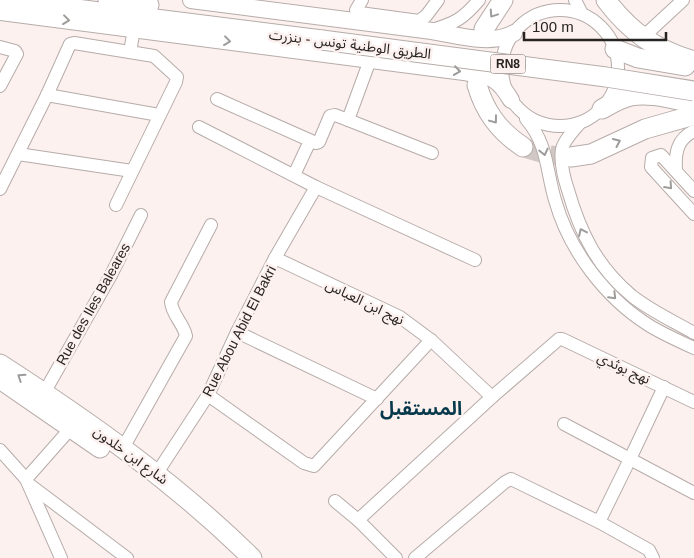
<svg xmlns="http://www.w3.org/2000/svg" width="694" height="558" viewBox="0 0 694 558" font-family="Arial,'Noto Sans Arabic',sans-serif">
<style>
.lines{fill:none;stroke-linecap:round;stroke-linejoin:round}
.highway-tunnel{stroke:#d1c8c5;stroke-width:19;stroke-dasharray:19 9;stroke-linecap:butt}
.minor-casing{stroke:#b6aca9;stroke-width:14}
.major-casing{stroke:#b6aca9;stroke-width:18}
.highway-casing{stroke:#b6aca9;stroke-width:21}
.minor{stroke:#fff;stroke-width:12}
.major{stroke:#fff;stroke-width:16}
.highway{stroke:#fff;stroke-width:19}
.highway-bridge-casing{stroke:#b6aca9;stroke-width:21;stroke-linecap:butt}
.highway-bridge{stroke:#fff;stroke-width:19}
.oneway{stroke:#9d9c9b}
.labels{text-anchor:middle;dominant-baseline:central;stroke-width:5;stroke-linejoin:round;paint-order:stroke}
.shield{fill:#fcf1ee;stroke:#66615e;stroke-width:1}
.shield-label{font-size:12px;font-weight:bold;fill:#262321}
.street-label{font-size:14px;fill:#262321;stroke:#fcf1ee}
.district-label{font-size:19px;font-weight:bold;fill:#07394c;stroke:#fcf1ee}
</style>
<rect width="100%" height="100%" fill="#fcf1ee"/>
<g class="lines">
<!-- highway-tunnel -->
<path class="highway-tunnel" d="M523,147C539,154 554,156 571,157"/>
<defs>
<g id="minor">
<polyline points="362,0 356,10 360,13 419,21 426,16 438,0"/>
<polyline points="575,0 582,14"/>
<circle cx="560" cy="68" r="58"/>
<path d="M432,30C455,23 463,19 479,0"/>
<polyline points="642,38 683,0"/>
<polyline points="0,47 15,51 17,54 0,86"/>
<polyline points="130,52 134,29"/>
<polyline points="370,60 348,120 432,153"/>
<polyline points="47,95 159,115"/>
<polyline points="217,99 316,143 319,142 330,116 335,115 348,120"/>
<path d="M526,119C548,144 546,170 555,200C569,250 605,298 650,326C663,334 679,341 694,348"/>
<path d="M579,124C573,131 564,140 562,149C560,162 564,178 568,190C580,232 597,267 632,296C651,311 673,321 694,333"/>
<polyline points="199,127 316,187 475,260"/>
<polyline points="18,154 132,171"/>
<path d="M676,170C675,153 677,139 694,131"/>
<polyline points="294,175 310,141"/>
<polyline points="0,189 47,95 70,44 74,43 154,56 177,77 176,82 116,205"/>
<polyline points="694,191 661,155 652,158 651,167 694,214"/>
<polyline points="275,258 400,317 431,340 492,397"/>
<polyline points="237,332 377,399"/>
<polyline points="664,387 630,459 694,493"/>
<polyline points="44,393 111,275 141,215"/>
<polyline points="208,395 304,463 314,466 431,340"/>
<path d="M123,448L186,336C184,324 172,315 171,302L211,225"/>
<polyline points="0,450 26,479"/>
<polyline points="157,473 208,395 237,332 275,258 316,187"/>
<polyline points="30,485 127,558"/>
<polyline points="335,501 358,520 396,558"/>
<polyline points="358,520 492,397 559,339 562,339 694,402"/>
<polyline points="599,522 649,550 653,558"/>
<polyline points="61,558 26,479 71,428 74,422"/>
<polyline points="415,558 505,482 511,479 599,522 630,459 564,424"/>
</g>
<g id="major">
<path d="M191,0L432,31C456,35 492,46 514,33"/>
<path d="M0,12L464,72C491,78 496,75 511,100"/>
</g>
<g id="highway">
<polyline points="5,0 322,40"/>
<polyline points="108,0 149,5"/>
<path d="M606,0C630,32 656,50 694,61"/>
<polyline points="484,29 503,0"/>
<polyline points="615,49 638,58 685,66"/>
<path d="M477,85C485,112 499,131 523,147"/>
<path d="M602,109C611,104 621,98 631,96C651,92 675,100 694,103"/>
<polyline points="571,157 591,154 645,129 694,115"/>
<path d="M0,364C90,422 176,483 252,558"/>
<polyline points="0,379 100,448"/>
</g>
</defs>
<!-- minor casing -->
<use href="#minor" class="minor-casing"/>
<!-- major casing -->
<use href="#major" class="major-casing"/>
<!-- highway casing -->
<use href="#highway" class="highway-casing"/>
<!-- minor -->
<use href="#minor" class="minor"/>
<!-- major -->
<use href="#major" class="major"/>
<!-- highway -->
<use href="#highway" class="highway"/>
<defs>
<polyline id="highway-bridge" points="322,40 606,77 694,91"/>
</defs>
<!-- highway-bridge casing -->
<use href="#highway-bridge" class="highway-bridge-casing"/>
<!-- highway-bridge -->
<use href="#highway-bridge" class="highway-bridge"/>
</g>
<!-- one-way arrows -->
<defs><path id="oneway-chevron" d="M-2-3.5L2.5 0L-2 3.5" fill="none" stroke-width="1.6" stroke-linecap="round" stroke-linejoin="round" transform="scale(1.25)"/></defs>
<g class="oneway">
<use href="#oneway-chevron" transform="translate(493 14) rotate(124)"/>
<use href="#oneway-chevron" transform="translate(66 20) rotate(7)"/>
<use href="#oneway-chevron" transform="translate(227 41) rotate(7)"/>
<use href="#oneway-chevron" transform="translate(457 71) rotate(8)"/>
<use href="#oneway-chevron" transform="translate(494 120) rotate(53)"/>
<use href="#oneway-chevron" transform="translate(617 142) rotate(-24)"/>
<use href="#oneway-chevron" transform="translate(544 152) rotate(77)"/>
<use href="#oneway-chevron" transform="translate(669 186) rotate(48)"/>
<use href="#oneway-chevron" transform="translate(582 232) rotate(-115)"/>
<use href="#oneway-chevron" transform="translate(613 296) rotate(45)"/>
<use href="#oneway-chevron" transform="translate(21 377) rotate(-146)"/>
</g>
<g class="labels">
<!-- shield labels -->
<rect class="shield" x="490.5" y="54.5" width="35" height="19" rx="4"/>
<g class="shield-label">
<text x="508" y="64">RN8</text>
</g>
<!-- street labels -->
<g class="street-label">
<text transform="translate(350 44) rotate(7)">الطريق الوطنية تونس - بنزرت</text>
<text transform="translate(365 302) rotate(26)">نهج ابن العباس</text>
<text transform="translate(93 304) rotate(-61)">Rue des Iles Baleares</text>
<text transform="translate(239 331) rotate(-63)">Rue Abou Abid El Bakri</text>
<text transform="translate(624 368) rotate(25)">نهج بوثدي</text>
<text transform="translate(131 455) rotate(36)">شارع ابن خلدون</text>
</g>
<!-- district labels -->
<g class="district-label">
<text x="421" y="408">المستقبل</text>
</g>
</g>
<!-- scale -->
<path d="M524 32v8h142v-8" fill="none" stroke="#262321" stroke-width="2.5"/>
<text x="532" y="32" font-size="15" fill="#262321" stroke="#fcf1ee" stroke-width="4" paint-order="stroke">100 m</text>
</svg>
